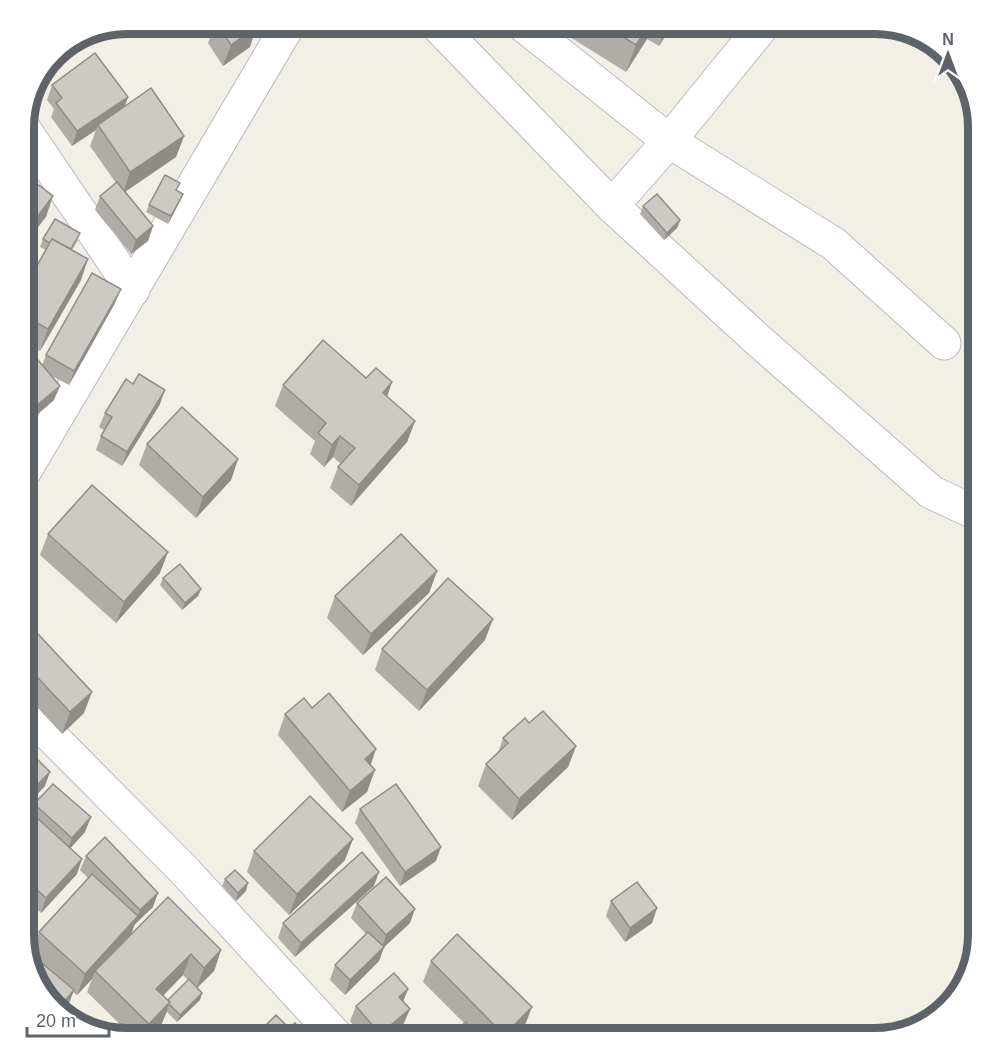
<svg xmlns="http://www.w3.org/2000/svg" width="1002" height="1063" viewBox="0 0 1002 1063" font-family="Helvetica,sans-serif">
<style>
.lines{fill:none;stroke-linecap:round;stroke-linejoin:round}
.minor-casing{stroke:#b7babf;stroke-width:35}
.minor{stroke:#fff;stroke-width:33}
.wall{fill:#b0ada9;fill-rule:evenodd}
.shaded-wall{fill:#908d89}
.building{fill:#cdc9c4;stroke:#908d89;stroke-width:1.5}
.rim{fill:none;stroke:#5e6369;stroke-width:8}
</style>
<rect width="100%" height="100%" fill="#f2efe7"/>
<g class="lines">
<defs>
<g id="minor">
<polyline points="436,24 612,206 759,341 931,492 978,514"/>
<polyline points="522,24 669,141 834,244 944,343"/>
<polyline points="24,129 133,290"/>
<polyline points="612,206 669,141 764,24"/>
<polyline points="24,472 289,24"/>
<polyline points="24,712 38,723 182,868 339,1039"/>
</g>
</defs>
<!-- minor casing -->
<use href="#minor" class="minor-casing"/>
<!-- minor -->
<use href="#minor" class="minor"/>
</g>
<!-- wall -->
<g class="wall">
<polygon points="203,24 256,24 250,47 223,66 208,43 211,35"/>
<polygon points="549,24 673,24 659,46 647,39 626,72"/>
<polygon points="52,85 128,97 125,106 184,136 176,157 125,192 153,226 148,241 131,254 95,210 100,196 116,183 90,146 96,130 72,146 51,117 54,109 47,100"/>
<polygon points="177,191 180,201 168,224 146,212 149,205"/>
<polygon points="643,206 680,220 677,228 664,240 640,214"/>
<polygon points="43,239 78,240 72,250 81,280 40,351 24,342 24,284 26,285 46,250 40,247"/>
<polygon points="115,303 69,385 50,375 54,400 31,420 24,412 24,348 42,365 46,355"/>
<polygon points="283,385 387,397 415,421 407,442 351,506 330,488 338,467 341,464 333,457 324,467 310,454 315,441 275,406"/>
<polygon points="160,404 122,466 96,450 101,436 104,430 99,427 105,413"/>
<polygon points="147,444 238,459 231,480 196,518 139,465"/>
<polygon points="48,534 160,573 116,623 40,555"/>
<polygon points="437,571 429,593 363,655 327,618 335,596"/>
<polygon points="163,578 201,589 198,596 182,610 160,585"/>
<polygon points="24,619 84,713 62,734 24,693"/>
<polygon points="485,640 419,711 375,670 382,649"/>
<polygon points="312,708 370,765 367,792 342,812 278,735 285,714"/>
<polygon points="529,723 576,746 568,767 512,820 478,786 486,764 498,753 503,738"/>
<polygon points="24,746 45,786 27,805 24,802"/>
<polygon points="34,804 85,832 70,848 77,874 41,913 24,897 24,828 31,821 29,819"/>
<polygon points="360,809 436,861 400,886 355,823"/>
<polygon points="254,851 345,860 289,915 247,872"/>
<path d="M86,856L153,907L134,925L131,934L221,950L214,971L197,988L202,993L200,1000L177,1022L167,1012L162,1023L147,1039H135L87,992L92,979L77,995L73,992L66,1011L64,1014L46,999L43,965L31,954L39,932L88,878L80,870ZM183,975L188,980L168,1000L163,996Z"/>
<polygon points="225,879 246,891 236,901 222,886"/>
<polygon points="374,886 295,957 278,938 283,923"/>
<polygon points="611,901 657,908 652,923 625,942 606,916"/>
<polygon points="357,903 410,923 384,947 379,961 345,995 330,980 335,965 366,934 351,918"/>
<polygon points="431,961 524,1028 513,1039 446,1039 465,1024 423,982"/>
<polygon points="408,989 403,1002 404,1023 386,1039 366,1039 350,1021 356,1006"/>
<polygon points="289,1028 311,1039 258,1039 262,1029"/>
</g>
<!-- shaded-wall -->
<g class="shaded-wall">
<polygon points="649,24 652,24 647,39 626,72 636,45"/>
<polygon points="667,24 673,24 659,46"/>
<polygon points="257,26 250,47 223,66 231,45"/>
<polygon points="128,97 123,111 98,125 96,130 72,146 77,131"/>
<polygon points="184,136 176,157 123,193 130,172"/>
<polygon points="183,194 180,201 168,224 171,216"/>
<polygon points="53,196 46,217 24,245 24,234"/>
<polygon points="680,220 677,228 664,240 667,233"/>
<polygon points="153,226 148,241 131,254 136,240"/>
<polygon points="88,259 81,280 40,351 48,329"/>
<polygon points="121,289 115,303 69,385 74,371"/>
<polygon points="392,382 385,403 383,393"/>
<polygon points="60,386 54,400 31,420 36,406"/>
<polygon points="165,390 160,404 122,466 127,452"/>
<polygon points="415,421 407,442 351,506 359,485"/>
<polygon points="340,436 333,457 324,467 332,445"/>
<polygon points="37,449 32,463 24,469 24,459"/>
<polygon points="238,459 231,480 196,518 203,497"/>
<polygon points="168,552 160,573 116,623 124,602"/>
<polygon points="437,571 429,593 363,655 371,634"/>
<polygon points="201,589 198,596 182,610 185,603"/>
<polygon points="493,619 485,640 419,711 427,690"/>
<polygon points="92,692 84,713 62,734 70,712"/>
<polygon points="576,746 568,767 512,820 519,799"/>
<polygon points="376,749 369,770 365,759"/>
<polygon points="375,770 367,792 342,812 350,791"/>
<polygon points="50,772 45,786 27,805 32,790"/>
<polygon points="91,817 85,832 67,852 72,838"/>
<polygon points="353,839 345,860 289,915 297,894"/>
<polygon points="441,847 436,861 400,886 405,872"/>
<polygon points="82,859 77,874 41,913 46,898"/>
<polygon points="379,872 374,886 295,957 301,943"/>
<polygon points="248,883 246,891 236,901 238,893"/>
<polygon points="158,893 153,907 134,925 140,910"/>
<polygon points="657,908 652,923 625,942 630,928"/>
<polygon points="415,909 410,923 381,950 386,935"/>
<polygon points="138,916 130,937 95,971 92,979 77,995 85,974"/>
<polygon points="384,947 379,961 345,995 350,980"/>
<polygon points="221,950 214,971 196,989 204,968"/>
<polygon points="191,954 183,975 149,1010 156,989"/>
<polygon points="408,989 402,1004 399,997"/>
<polygon points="74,990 66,1011 64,1014 58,1009"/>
<polygon points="202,993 200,1000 177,1022 180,1015"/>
<polygon points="170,1002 162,1023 147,1039 143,1039 149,1024"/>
<polygon points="532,1007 524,1028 513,1039 503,1039 504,1035"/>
<polygon points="410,1009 404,1023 386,1039 378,1039 380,1034"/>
</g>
<!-- building -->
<g class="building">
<polygon points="217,24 256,24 257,26 231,45"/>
<polygon points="602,24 649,24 636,45"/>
<polygon points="95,53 128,97 77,131 56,103 62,98 52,85"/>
<polygon points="151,88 184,136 130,172 98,125"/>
<polygon points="24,174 53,196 24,234"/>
<polygon points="165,175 180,183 176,190 183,194 171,216 149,205"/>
<polygon points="117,182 153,226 136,240 100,196"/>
<polygon points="657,194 680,220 667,233 643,206"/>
<polygon points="55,219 80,233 71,249 52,239 50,243 43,239"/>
<polygon points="52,239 88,259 48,329 24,316 24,284 26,285"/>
<polygon points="92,273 121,289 74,371 46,355"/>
<polygon points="323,340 366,378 376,368 392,382 383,393 415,421 359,485 338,467 355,448 340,436 332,445 318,433 326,423 283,385"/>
<polygon points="26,346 60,386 36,406 24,392 24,348"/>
<polygon points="139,374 165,390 127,452 101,436 112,417 105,413 126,379 133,384"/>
<polygon points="182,407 238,459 203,497 147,444"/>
<polygon points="24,432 37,449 24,459"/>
<polygon points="92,485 168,552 124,602 48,534"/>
<polygon points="401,534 437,571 371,634 335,596"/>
<polygon points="180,564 201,589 185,603 163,578"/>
<polygon points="448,578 493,619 427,690 382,649"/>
<polygon points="24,619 92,692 70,712 24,663"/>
<polygon points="329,693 376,749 365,759 375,770 350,791 285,714 304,698 312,708"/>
<polygon points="543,711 576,746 519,799 486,764 508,743 503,738 525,718 529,723"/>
<polygon points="24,746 50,772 32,790 24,783"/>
<polygon points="53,784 91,817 72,838 34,804"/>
<polygon points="396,784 441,847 405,872 360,809"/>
<polygon points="310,796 353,839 297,894 254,851"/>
<polygon points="35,816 82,859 46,898 24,878 24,828"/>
<polygon points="105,837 158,893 140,910 86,856"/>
<polygon points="362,852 379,872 301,943 283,923"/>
<polygon points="235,870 248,883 238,893 225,879"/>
<polygon points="92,874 138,916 85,974 39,932"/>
<polygon points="386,877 415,909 386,935 357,903"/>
<polygon points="637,882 657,908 630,928 611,901"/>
<polygon points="168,897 221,950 204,968 191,954 156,989 170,1002 149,1024 95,971"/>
<polygon points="368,932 384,947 350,980 335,965"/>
<polygon points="457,934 532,1007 504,1035 431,961"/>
<polygon points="43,964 74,990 58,1009 46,999 37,972"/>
<polygon points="394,973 408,989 399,997 410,1009 380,1034 356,1006"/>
<polygon points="189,979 202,993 180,1015 169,1004 170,1002 168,1000"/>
<polygon points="276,1015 289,1028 295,1023 311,1039 272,1039 262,1029"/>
<polygon points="466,1022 481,1039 446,1039"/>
</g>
<!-- crop -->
<path d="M0 0H1002V1063H0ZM127 34H875A93 93 0 0 1 968 127V935A93 93 0 0 1 875 1028H127A93 93 0 0 1 34 935V127A93 93 0 0 1 127 34Z" fill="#fff" fill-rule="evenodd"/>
<path class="rim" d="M127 34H875A93 93 0 0 1 968 127V935A93 93 0 0 1 875 1028H127A93 93 0 0 1 34 935V127A93 93 0 0 1 127 34Z"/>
<!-- north arrow -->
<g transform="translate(948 54)" stroke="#ffffff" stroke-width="4.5" paint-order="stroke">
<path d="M0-4.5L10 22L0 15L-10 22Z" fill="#5e6369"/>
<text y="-9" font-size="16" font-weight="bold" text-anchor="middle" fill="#5e6369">N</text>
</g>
<!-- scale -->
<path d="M27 1027v9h82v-9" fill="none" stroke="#5e6369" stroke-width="3"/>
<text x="36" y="1027" font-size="18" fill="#5e6369" stroke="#ffffff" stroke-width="4.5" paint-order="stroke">20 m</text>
</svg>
